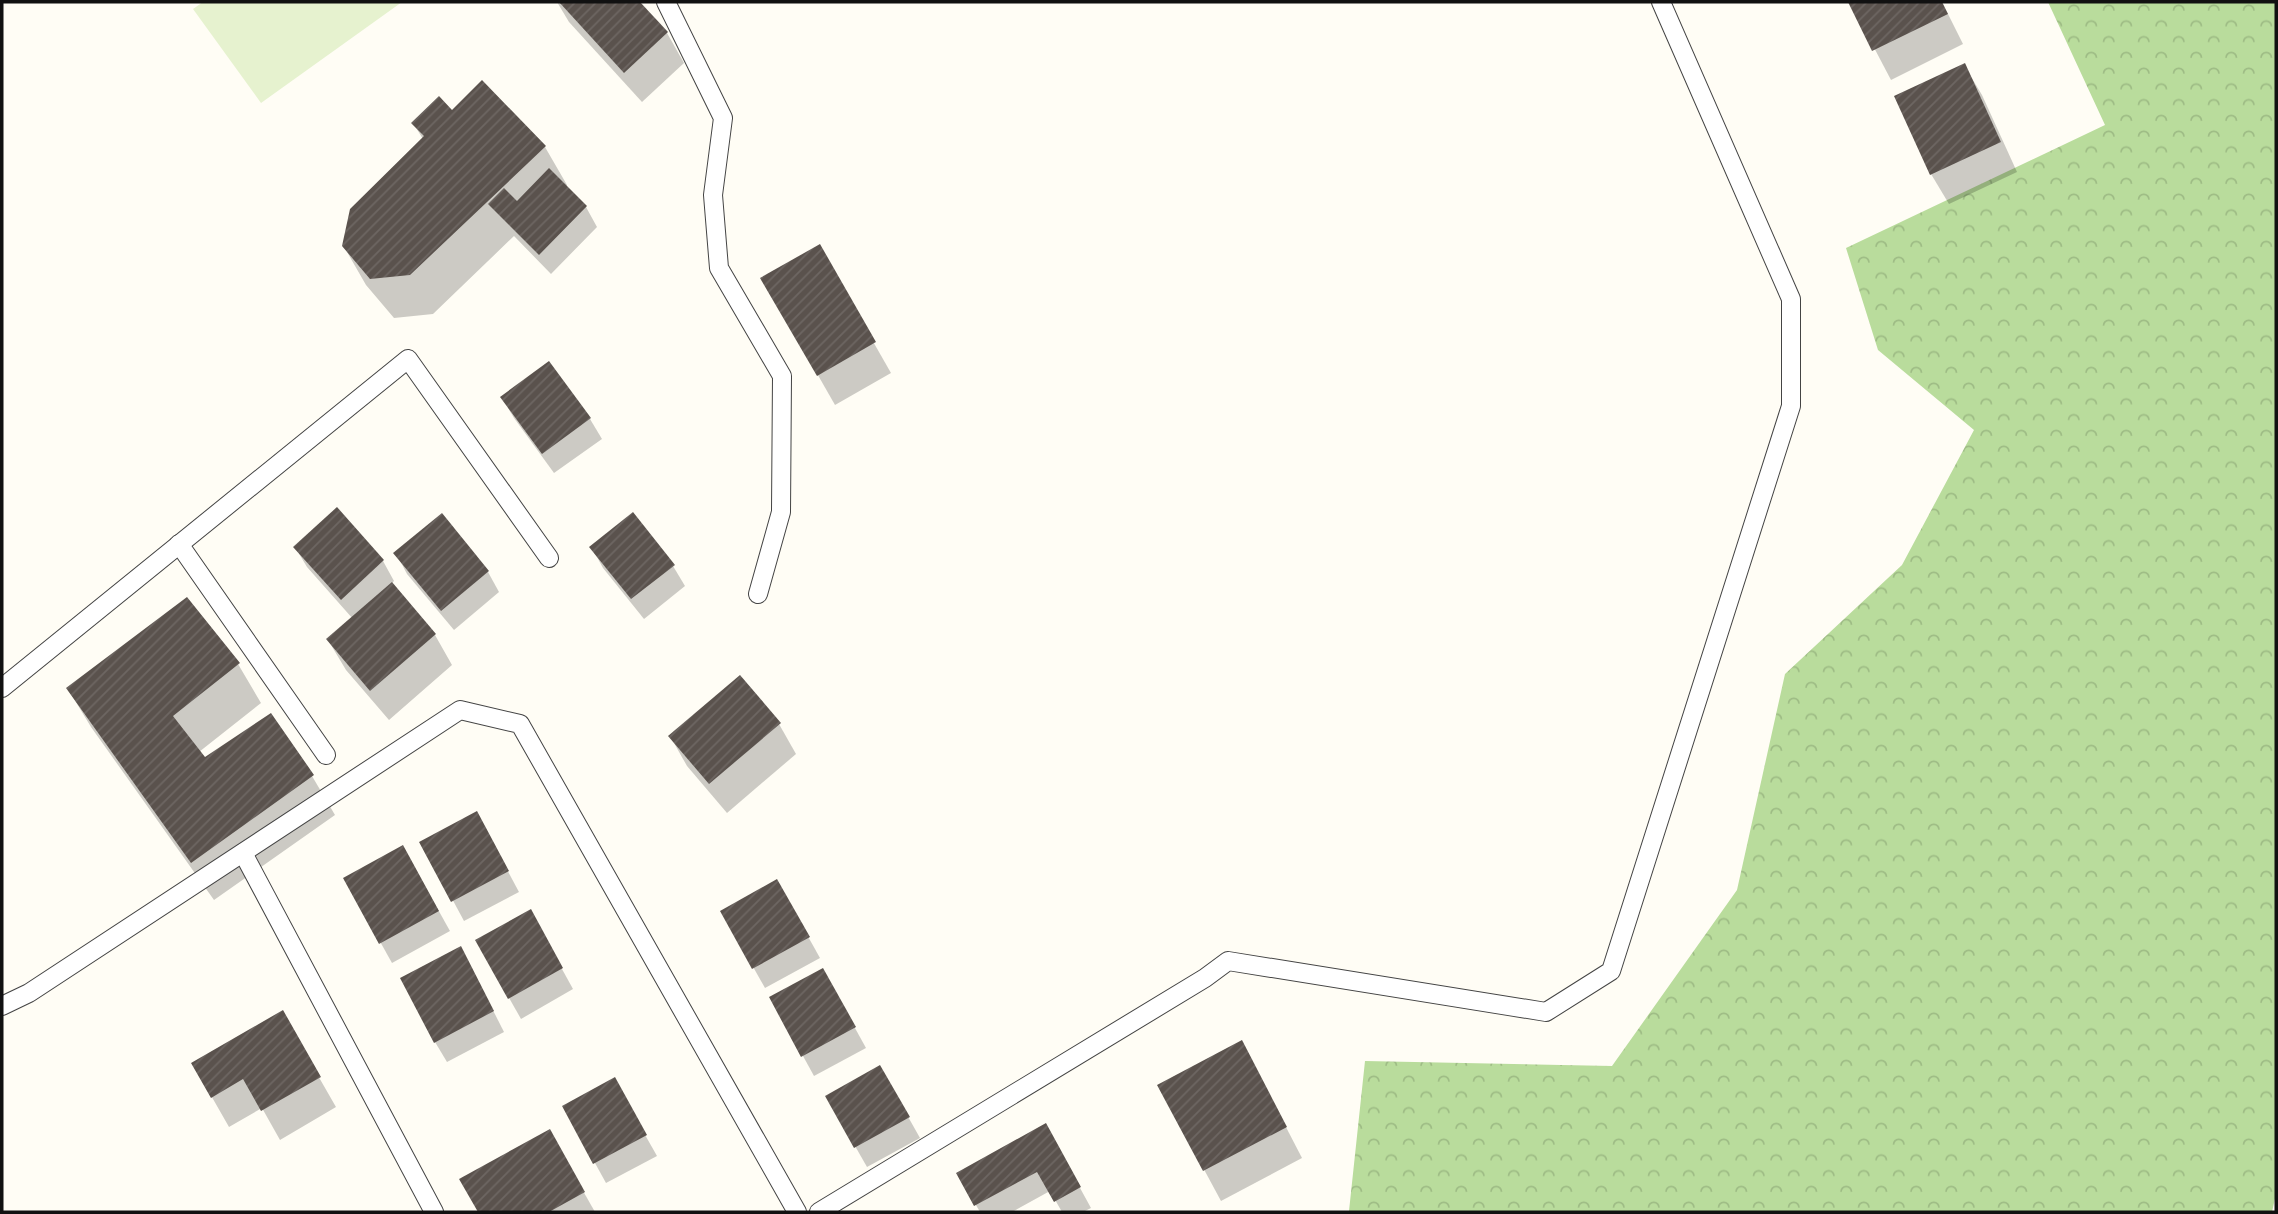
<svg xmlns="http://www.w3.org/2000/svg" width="2278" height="1214" viewBox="0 0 2278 1214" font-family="'IBM Plex Serif',serif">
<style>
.forest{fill:url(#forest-crowns)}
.pitch{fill:#e6f2cf}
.shadow{fill:#0003}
.building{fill:url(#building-hatch)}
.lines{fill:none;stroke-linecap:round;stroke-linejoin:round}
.lane-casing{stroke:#444;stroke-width:20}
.lane{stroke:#fff;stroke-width:18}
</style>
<defs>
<pattern id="forest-crowns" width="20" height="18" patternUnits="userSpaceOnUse" patternTransform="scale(1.75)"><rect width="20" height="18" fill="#b9dc9c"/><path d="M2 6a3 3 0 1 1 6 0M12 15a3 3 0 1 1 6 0" fill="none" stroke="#9ebc85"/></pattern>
<pattern id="building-hatch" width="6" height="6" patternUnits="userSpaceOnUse" patternTransform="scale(1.75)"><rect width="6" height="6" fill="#5a524d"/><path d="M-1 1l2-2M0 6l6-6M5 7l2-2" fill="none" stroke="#6d6662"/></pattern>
</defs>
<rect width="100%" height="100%" fill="#fffdf5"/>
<!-- forest -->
<polygon class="forest" points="2048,2 2276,2 2276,1194 2272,1212 1349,1211 1365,1061 1612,1066 1737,890 1785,674 1902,565 1974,430 1878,350 1846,248 2105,125"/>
<!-- pitch -->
<polygon class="pitch" points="203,2 402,2 261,103 193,9"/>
<!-- shadow -->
<g class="shadow">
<polygon points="557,2 638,2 667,33 684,63 642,102 569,22"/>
<polygon points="1850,2 1942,2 1963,44 1891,80"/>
<polygon points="1964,65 1982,95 2017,172 1949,204 1931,174"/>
<polygon points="413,123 545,147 567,185 566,187 586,207 597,227 551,274 514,236 433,314 394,318 366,285 343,245 423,139"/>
<polygon points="819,247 891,373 835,405 763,279"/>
<polygon points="502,398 590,419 602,439 554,473 514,418"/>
<polygon points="337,510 383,561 394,581 391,584 435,635 452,665 389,720 346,670 328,640 353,619 307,567 295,547"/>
<polygon points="441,516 488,572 499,592 454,630 407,574 396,553"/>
<polygon points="592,548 673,566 685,586 644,619 603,568"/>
<polygon points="238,664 261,703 199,752 205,760 312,776 335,815 214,900 91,727 68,689"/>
<polygon points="779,724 796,754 727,813 687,766 670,736"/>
<polygon points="488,834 519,892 464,921 422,843"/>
<polygon points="403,847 450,931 392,963 345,879"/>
<polygon points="777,881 820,958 765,988 722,912"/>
<polygon points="530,911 573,989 521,1019 477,941"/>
<polygon points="472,969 504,1032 447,1062 435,1042"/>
<polygon points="834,990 866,1048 814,1076 803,1056"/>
<polygon points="282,1013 336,1107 280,1140 262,1108 229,1127 193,1064"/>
<polygon points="880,1067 920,1138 867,1167 827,1097"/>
<polygon points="1258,1073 1302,1158 1221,1201 1159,1086"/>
<polygon points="614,1080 657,1156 606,1183 564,1107"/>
<polygon points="1057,1146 1091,1208 1083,1212 1062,1212 1050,1191 1012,1212 980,1212 958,1174"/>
<polygon points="566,1161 595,1212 480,1212 462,1180"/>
</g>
<!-- building -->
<g class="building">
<polygon points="559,2 640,2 668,32 624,73"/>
<polygon points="1848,2 1942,2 1948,14 1872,51"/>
<polygon points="1965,63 2001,142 1930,175 1894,96"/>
<polygon points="482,80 546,146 410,275 370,279 342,246 350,209 424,136 411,123 439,96 452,110"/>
<polygon points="549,168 587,206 539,255 488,204 504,188 517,201"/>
<polygon points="820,244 876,342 817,376 760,278"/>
<polygon points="549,361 591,418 542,454 500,397"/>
<polygon points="337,507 384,560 341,600 293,547"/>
<polygon points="633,512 675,565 631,599 589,547"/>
<polygon points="442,513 489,571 441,611 393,553"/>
<polygon points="392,582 436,634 370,691 326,639"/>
<polygon points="187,597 240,663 173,716 205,757 271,713 314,775 191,863 66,688"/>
<polygon points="740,675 781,723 709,784 668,736"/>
<polygon points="477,811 509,871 451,902 419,842"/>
<polygon points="403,845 439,911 379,944 343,878"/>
<polygon points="777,879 810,937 752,969 720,911"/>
<polygon points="531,909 563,968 508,999 475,940"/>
<polygon points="461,946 494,1011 434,1043 400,978"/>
<polygon points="823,968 856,1027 801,1057 769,997"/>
<polygon points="283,1010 321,1077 261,1111 243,1079 211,1098 191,1063"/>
<polygon points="1242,1040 1287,1127 1203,1171 1157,1085"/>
<polygon points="880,1065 910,1117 854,1148 825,1096"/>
<polygon points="615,1077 647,1135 593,1164 562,1106"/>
<polygon points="1046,1123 1081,1187 1054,1202 1037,1172 974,1206 956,1173"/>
<polygon points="550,1129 585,1192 549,1212 478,1212 459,1179"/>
</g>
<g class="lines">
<defs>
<g id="lane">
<polyline points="666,2 723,118 713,195 719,268 782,376 781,512 758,594"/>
<polyline points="179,544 326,755"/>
<polyline points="2,688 408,359 549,558"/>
<polyline points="243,853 434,1212"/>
<polyline points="2,1006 29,993 460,710 520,724 797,1212"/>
<polyline points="819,1212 1205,978 1228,961 1546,1012 1611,971 1791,406 1791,299 1661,2"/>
</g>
</defs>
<!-- lane casing -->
<use href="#lane" class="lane-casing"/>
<!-- lane -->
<use href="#lane" class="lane"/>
</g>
<!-- border -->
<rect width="2278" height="1214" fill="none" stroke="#111111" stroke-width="7"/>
</svg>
